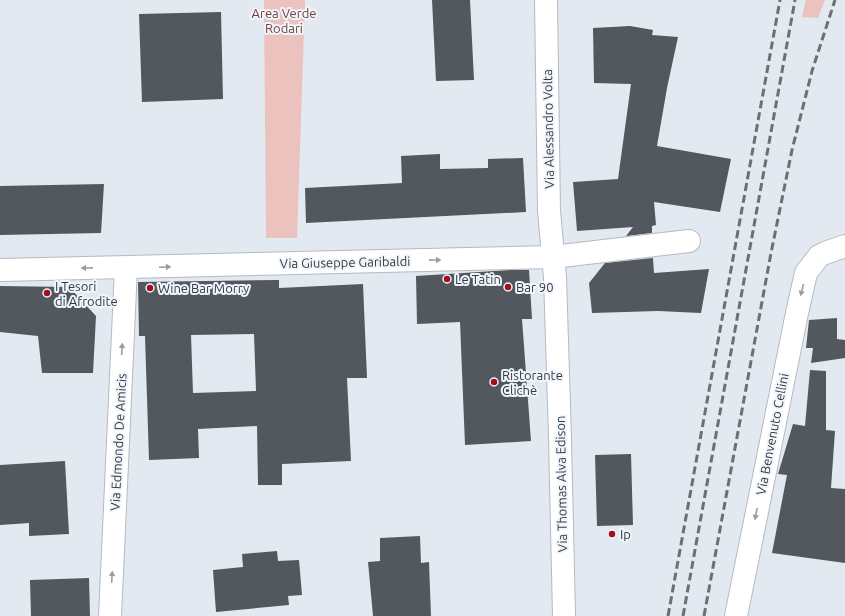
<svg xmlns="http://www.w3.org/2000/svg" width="845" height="616" viewBox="0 0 845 616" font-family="Ubuntu,sans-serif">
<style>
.green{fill:#ebc2be}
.building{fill:#52585d;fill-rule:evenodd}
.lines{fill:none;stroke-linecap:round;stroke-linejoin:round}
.minor-casing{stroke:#b4bac1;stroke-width:24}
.secondary-casing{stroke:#b4bac1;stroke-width:24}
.minor{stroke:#fff;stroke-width:22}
.secondary{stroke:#fff;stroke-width:22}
.rail{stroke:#6c7074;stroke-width:3;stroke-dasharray:8 4;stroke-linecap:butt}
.oneway{fill:#9b9c9e}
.poi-dot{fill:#a50d1a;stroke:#f0f6fd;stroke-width:1.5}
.labels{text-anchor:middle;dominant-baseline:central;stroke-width:4;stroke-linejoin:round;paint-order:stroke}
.park-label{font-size:13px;fill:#79413c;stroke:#f0f6fd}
.street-label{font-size:13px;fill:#373a3c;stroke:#f0f6fd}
.poi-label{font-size:13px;fill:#373a3c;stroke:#f0f6fd;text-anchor:start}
</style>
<rect width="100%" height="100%" fill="#e2e9f0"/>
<!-- green -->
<g class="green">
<polygon points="264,0 305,0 297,238 266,238"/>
<polygon points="806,0 825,0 818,18 802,17"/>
</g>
<!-- building -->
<g class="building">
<polygon points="432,0 470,0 474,80 436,81"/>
<polygon points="221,12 223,99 142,102 139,14"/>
<polygon points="630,26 653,30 652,35 678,37 667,88 657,146 731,159 720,212 654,202 656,225 652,226 652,233 626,236 633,227 577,231 573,182 618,179 631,84 594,83 593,28"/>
<polygon points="440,154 440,169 488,168 488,159 523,158 526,212 306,223 305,188 402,183 401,156"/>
<polygon points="104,184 101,233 0,235 0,186"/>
<polygon points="653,258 654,273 709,269 701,313 658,311 592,313 589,283 605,263"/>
<polygon points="511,270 529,270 532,319 522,319 531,441 465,445 460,322 417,324 416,276"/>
<path d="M279,280V288L363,284L367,378H347L351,461L282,464V485H258L257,426L198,429L199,458L149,460L145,336H139L138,282ZM254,334L256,391L193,393L191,335Z"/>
<polygon points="0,286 69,287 96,316 93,373 42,373 38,336 0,332"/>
<polygon points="837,318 837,339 845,340 845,358 811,363 813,348 806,348 809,320"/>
<polygon points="810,370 826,371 826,430 835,431 831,488 845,489 845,563 772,553 787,475 778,474 793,424 805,426"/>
<polygon points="631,454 633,525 597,526 595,455"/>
<polygon points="65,461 69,534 29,536 29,523 0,525 0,465"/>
<polygon points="420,536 421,563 429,562 431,616 373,616 368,562 380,561 380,538"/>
<polygon points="277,551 278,561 299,560 302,595 288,596 289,605 216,612 213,570 243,567 242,554"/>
<polygon points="89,578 90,616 31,616 30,580"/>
</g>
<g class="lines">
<defs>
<g id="minor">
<polyline points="0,270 553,257 689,241"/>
<polyline points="110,616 126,268"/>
<polyline points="736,616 797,313 806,273 819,256 825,253 845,246"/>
</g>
<polyline id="secondary" points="546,0 549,211 555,277 560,438 564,616"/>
</defs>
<!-- minor casing -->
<use href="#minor" class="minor-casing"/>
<!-- secondary casing -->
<use href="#secondary" class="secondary-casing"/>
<!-- minor -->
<use href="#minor" class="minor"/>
<!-- secondary -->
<use href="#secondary" class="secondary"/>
<!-- rail -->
<g class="rail">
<polyline points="668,616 780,0"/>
<polyline points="683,616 795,0"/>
<polyline points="704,616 771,253 792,150 812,71 835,0"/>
</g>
</g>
<!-- one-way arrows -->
<defs><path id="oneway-solid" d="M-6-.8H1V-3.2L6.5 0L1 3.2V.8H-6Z"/></defs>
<g class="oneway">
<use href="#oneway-solid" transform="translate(435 260) rotate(-1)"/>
<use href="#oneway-solid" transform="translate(165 267) rotate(-2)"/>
<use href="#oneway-solid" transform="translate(87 268) rotate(179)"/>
<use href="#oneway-solid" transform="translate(802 290) rotate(104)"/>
<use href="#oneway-solid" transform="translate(122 349) rotate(-87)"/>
<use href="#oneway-solid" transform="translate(756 514) rotate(101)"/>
<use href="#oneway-solid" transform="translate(112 577) rotate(-87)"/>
</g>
<!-- markers -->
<g class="poi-dot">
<circle cx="447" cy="279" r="4"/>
<circle cx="508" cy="287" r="4"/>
<circle cx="150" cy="288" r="4"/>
<circle cx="47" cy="293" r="4"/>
<circle cx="494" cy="382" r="4"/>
<circle cx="612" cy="534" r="4"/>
</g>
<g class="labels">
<!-- park labels -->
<g class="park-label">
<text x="284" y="13">Area Verde<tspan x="284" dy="15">Rodari</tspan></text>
</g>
<!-- street labels -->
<g class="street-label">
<text transform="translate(548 129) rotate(-91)">Via Alessandro Volta</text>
<text transform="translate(345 262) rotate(-1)">Via Giuseppe Garibaldi</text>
<text transform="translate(772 434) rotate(-79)">Via Benvenuto Cellini</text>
<text transform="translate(118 442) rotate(-87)">Via Edmondo De Amicis</text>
<text transform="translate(561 484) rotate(-91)">Via Thomas Alva Edison</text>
</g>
<!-- poi labels -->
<g class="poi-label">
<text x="455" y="279">Le Tatin</text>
<text x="55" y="286">I Tesori<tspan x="55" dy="15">di Afrodite</tspan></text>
<text x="516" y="287">Bar 90</text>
<text x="158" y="288">Wine Bar Morry</text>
<text x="502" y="375">Ristorante<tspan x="502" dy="15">Clichè</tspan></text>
<text x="620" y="534">Ip</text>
</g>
</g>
</svg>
